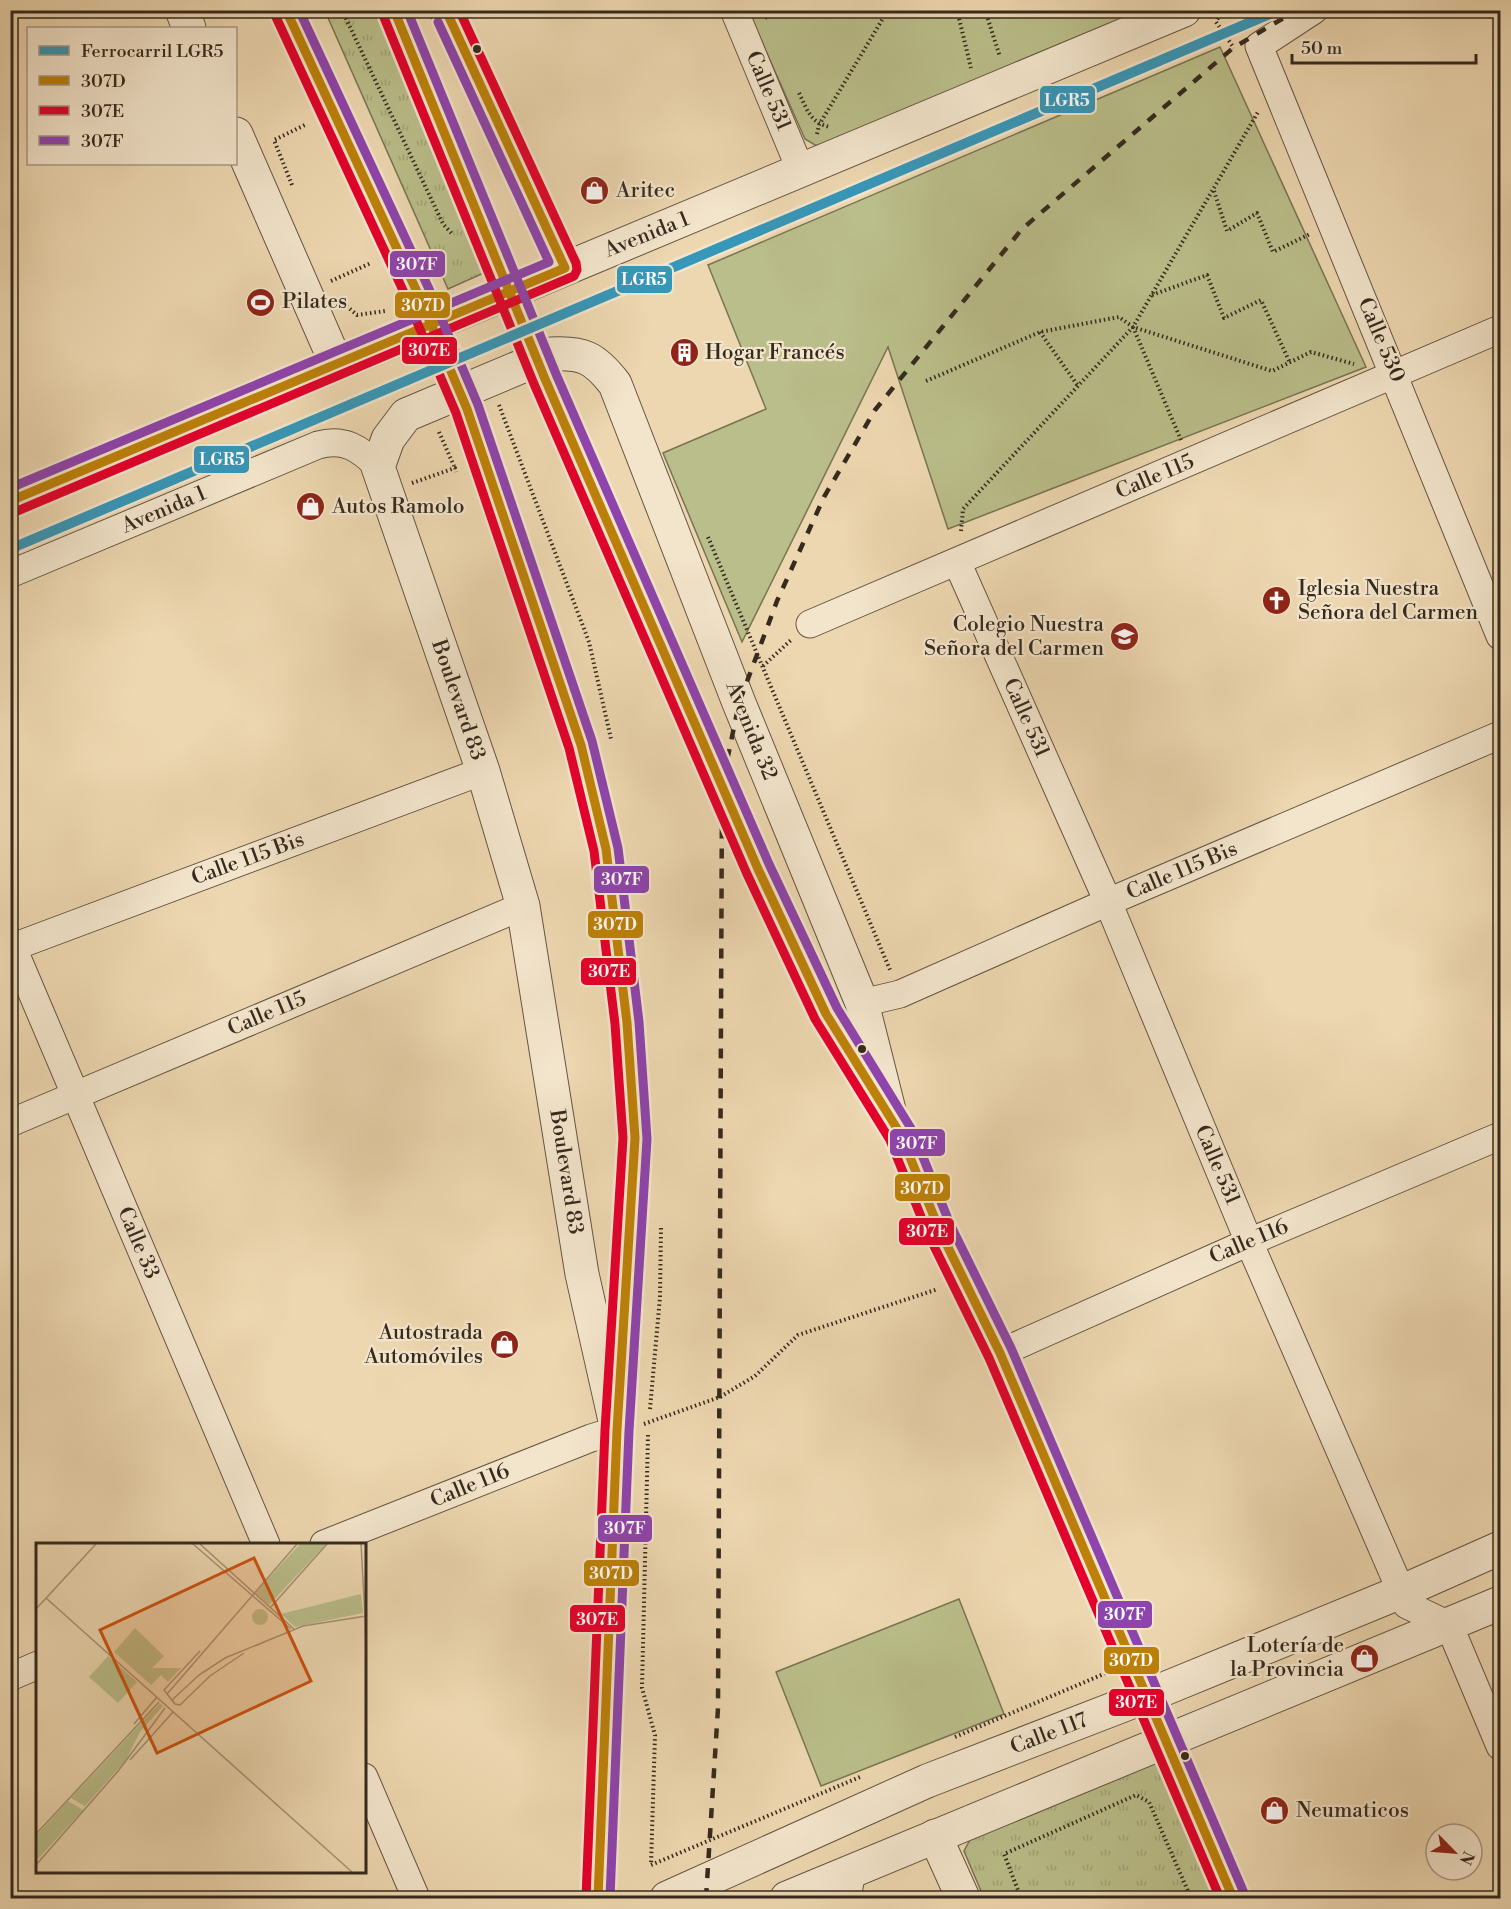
<svg xmlns="http://www.w3.org/2000/svg" width="1511" height="1909" viewBox="0 0 1511 1909" font-family="'Libre Bodoni',serif">
<style>
.grass{fill:url(#grass-tufts);stroke:#787454;stroke-width:1.5}
.park{fill:#babe8a;stroke:#787454;stroke-width:1.5}
.lines{fill:none;stroke-linecap:round;stroke-linejoin:round}
.trunk-tunnel{stroke:#c8b493;stroke-width:33;stroke-dasharray:33 16;stroke-linecap:butt}
.minor-casing{stroke:#635542;stroke-width:29}
.tertiary-casing{stroke:#635542;stroke-width:35}
.trunk-casing{stroke:#352a1e;stroke-width:35}
.path{stroke:#352a1e;stroke-width:4;stroke-dasharray:1.5 3;stroke-linecap:butt}
.minor{stroke:#f3e5cc;stroke-width:27}
.tertiary{stroke:#f3e5cc;stroke-width:33}
.trunk{stroke:#edd7b0;stroke-width:33}
.rail{stroke:#352a1e;stroke-width:4.5;stroke-dasharray:10 10;stroke-linecap:butt}
.bus-1-casing{stroke:#f3e5cc;stroke-width:14}
.bus-2-casing{stroke:#f3e5cc;stroke-width:14}
.bus-3-casing{stroke:#f3e5cc;stroke-width:14}
.bus-1{stroke:#bd8109;stroke-width:9}
.bus-2{stroke:#e4002b;stroke-width:9}
.bus-3{stroke:#8e44ad;stroke-width:9}
.rail-1-casing{stroke:#f3e5cc;stroke-width:15}
.rail-1{stroke:#3697b9;stroke-width:10}
.bus-dot{fill:#352a1e;stroke:#f3e5cc;stroke-width:2}
.labels{text-anchor:middle;dominant-baseline:central;stroke-width:4.5;stroke-linejoin:round;paint-order:stroke}
.street-label{font-size:21px;fill:#352a1e;stroke:#f3e5cc}
.poi-label{font-size:21px;fill:#352a1e;stroke:#f3e5cc;text-anchor:start}
.inset-road{fill:none;stroke:#a39276;stroke-width:1.5}
.view{fill:#cd520f;fill-opacity:0.15;stroke:#cd520f;stroke-width:3}
.inset-edge{fill:none;stroke:#352a1e;stroke-width:3}
.line-badge{stroke:#f3e5cc;stroke-width:2}
.badge-label{font-size:16px;text-anchor:middle;font-weight:bold;fill:#fff}
</style>
<defs>
<pattern id="grass-tufts" width="24" height="20" patternUnits="userSpaceOnUse" patternTransform="scale(1.5)"><rect width="24" height="20" fill="#babe8a"/><path d="M3 7l-1-3M5 7V3M7 7l1-3M15 17l-1-3M17 17v-4M19 17l1-3" fill="none" stroke="#a0a377"/></pattern>
</defs>
<rect width="100%" height="100%" fill="#edd7b0"/>
<filter id="stains"><feTurbulence type="fractalNoise" baseFrequency=".00333" numOctaves="4"/><feColorMatrix values="0 0 0 0 .2 0 0 0 0 .09 0 0 0 0 .02 0 0 0 .5 -.17"/></filter>
<radialGradient id="worn" r=".72"><stop offset=".6" stop-color="#630" stop-opacity="0"/><stop offset="1" stop-color="#630" stop-opacity=".3"/></radialGradient>
<!-- grass -->
<g class="grass">
<polygon points="325,11 379,11 488,271 448,289"/>
<polygon points="1157,1757 1216,1898 984,1898 964,1851 972,1836"/>
</g>
<!-- park -->
<g class="park">
<polygon points="748,11 1154,11 829,147 815,145 805,139"/>
<polygon points="1220,47 1366,367 948,529 888,347 742,642 663,453 766,409 708,265"/>
<polygon points="959,1599 1004,1714 821,1786 776,1672"/>
</g>
<g class="lines">
<!-- trunk-tunnel -->
<g class="trunk-tunnel">
<polyline points="499,267 545,379"/>
<polyline points="420,298 467,409"/>
</g>
<defs>
<g id="minor">
<polyline points="734,10 801,171"/>
<polyline points="1314,10 1259,46 1500,636"/>
<polyline points="957,562 1108,902 1249,1242 1407,1605 1449,1625 1500,1746"/>
<path d="M10,574L318,445C344,438 360,448 378,467"/>
<polyline points="810,624 1500,329"/>
<polyline points="10,941 266,1544"/>
<polyline points="13,947 483,771"/>
<polyline points="862,1003 900,994 1108,902 1500,735"/>
<polyline points="10,1123 523,906"/>
<polyline points="1000,1353 1249,1242 1500,1136"/>
<polyline points="324,1544 591,1438 617,1430"/>
<polyline points="10,1677 38,1665"/>
<polyline points="364,1777 416,1898"/>
<polyline points="847,1898 852,1871"/>
</g>
<g id="tertiary">
<polyline points="182,10 189,28"/>
<polyline points="446,10 565,268"/>
<polyline points="236,134 336,363"/>
<polyline points="10,501 1184,10"/>
<path d="M614,1416L582,1274L523,906L483,771L378,467L388,439L406,415L551,354C583,352 595,358 615,384L739,703L862,1003L889,1110"/>
<polyline points="935,1836 963,1898"/>
<polyline points="667,1898 927,1781 1147,1696 1403,1591 1500,1548"/>
<polyline points="787,1898 1500,1603"/>
</g>
<g id="trunk">
<polyline points="286,10 418,294"/>
<polyline points="394,10 498,265"/>
<polyline points="545,379 758,869 807,974 826,1014 901,1135 939,1229 1000,1353 1233,1898"/>
<polyline points="467,409 581,745 606,849 627,1023 635,1138 617,1430 598,1898"/>
</g>
</defs>
<!-- minor casing -->
<use href="#minor" class="minor-casing"/>
<!-- tertiary casing -->
<use href="#tertiary" class="tertiary-casing"/>
<!-- trunk casing -->
<use href="#trunk" class="trunk-casing"/>
<!-- path -->
<g class="path">
<polyline points="342,10 443,224 453,235"/>
<polyline points="957,10 971,68"/>
<polyline points="985,10 1000,57"/>
<polyline points="1222,10 1216,22 1234,48"/>
<polyline points="765,18 780,10"/>
<path d="M799,93C807,109 810,123 830,127"/>
<polyline points="817,134 819,125 888,10"/>
<polyline points="292,185 274,140 307,124"/>
<polyline points="1214,191 1227,231 1257,213 1273,252 1310,234"/>
<polyline points="331,281 371,263"/>
<polyline points="1152,295 1207,275 1224,318 1261,300 1290,363"/>
<polyline points="343,303 357,315 385,311"/>
<polyline points="1133,327 1181,440"/>
<polyline points="1040,332 1078,386"/>
<polyline points="926,381 1040,332 1119,317 1133,327 1272,371 1311,352 1354,364"/>
<polyline points="499,405 589,642 611,739"/>
<polyline points="439,432 454,466"/>
<polyline points="412,483 455,468 456,472"/>
<polyline points="961,531 963,509 1133,327 1258,112"/>
<polyline points="708,537 890,970"/>
<polyline points="763,666 791,640"/>
<polyline points="650,1409 660,1297 661,1228"/>
<polyline points="644,1424 720,1397 755,1376 798,1335 938,1289"/>
<polyline points="648,1435 642,1688 655,1735 651,1865 860,1777"/>
<polyline points="955,1737 1106,1673"/>
<polyline points="1021,1898 1004,1854 1136,1795 1149,1802 1191,1898"/>
</g>
<!-- minor -->
<use href="#minor" class="minor"/>
<!-- tertiary -->
<use href="#tertiary" class="tertiary"/>
<!-- trunk -->
<use href="#trunk" class="trunk"/>
<!-- rail -->
<polyline class="rail" points="706,1898 718,1708 722,785 739,703 777,601 824,497 875,410 1022,229 1233,48 1297,10"/>
<defs>
<g id="bus-1">
<polyline points="286,10 418,294 467,409 581,745 606,849 627,1023 635,1138 617,1430 598,1898"/>
<polyline points="394,10 545,379 758,869 826,1014 901,1135 939,1229 1000,1353 1233,1898"/>
<polyline points="10,501 565,268 449,17"/>
</g>
<g id="bus-2">
<polyline points="275,15 407,299 456,413 569,748 594,851 615,1024 623,1138 605,1430 586,1898"/>
<polyline points="383,15 534,384 747,874 815,1019 890,1140 928,1234 989,1358 1220,1898"/>
<polyline points="15,512 574,276 577,270 576,263 460,12"/>
</g>
<g id="bus-3">
<polyline points="299,10 429,289 478,405 592,741 618,848 639,1022 647,1139 629,1431 610,1898"/>
<polyline points="407,10 556,374 769,864 837,1008 912,1130 950,1224 1011,1348 1244,1893"/>
<polyline points="10,488 549,262 438,22"/>
</g>
</defs>
<!-- bus-1 casing -->
<use href="#bus-1" class="bus-1-casing"/>
<!-- bus-2 casing -->
<use href="#bus-2" class="bus-2-casing"/>
<!-- bus-3 casing -->
<use href="#bus-3" class="bus-3-casing"/>
<!-- bus-1 -->
<use href="#bus-1" class="bus-1"/>
<!-- bus-2 -->
<use href="#bus-2" class="bus-2"/>
<!-- bus-3 -->
<use href="#bus-3" class="bus-3"/>
<defs>
<polyline id="rail-1" points="10,549 1279,10"/>
</defs>
<!-- rail-1 casing -->
<use href="#rail-1" class="rail-1-casing"/>
<!-- rail-1 -->
<use href="#rail-1" class="rail-1"/>
</g>
<!-- icons -->
<defs>
<symbol id="shop-disc" viewBox="-11 -11 22 22"><circle r="9.5" fill="#8f2418" stroke="#f3e5cc"/><path d="M-5-2.5h2.3a2.7 3.5 0 0 1 5.4 0H5L5.5 6h-11ZM-1.5-2.5h3a1.5 2.3 0 0 0-3 0Z" fill="#fff"/></symbol>
<symbol id="stadium-disc" viewBox="-11 -11 22 22"><circle r="9.5" fill="#8f2418" stroke="#f3e5cc"/><path d="M0-5a6.5 5 0 1 0 0 10a6.5 5 0 1 0 0-10ZM-3.5-1.8h7v3.6h-7Z" fill="#fff"/></symbol>
<symbol id="building-disc" viewBox="-11 -11 22 22"><circle r="9.5" fill="#8f2418" stroke="#f3e5cc"/><path d="M-4-6H4V6H1V3H-1V6H-4ZM-2.5-4.3h1.7v1.8h-1.7ZM.8-4.3h1.7v1.8H.8ZM-2.5-1h1.7V.8h-1.7ZM.8-1h1.7V.8H.8Z" fill="#fff"/></symbol>
<symbol id="church-disc" viewBox="-11 -11 22 22"><circle r="9.5" fill="#8f2418" stroke="#f3e5cc"/><path d="M-1.2-6h2.4v3.5h3.3v2.4h-3.3V6h-2.4V-.1h-3.3v-2.4h3.3Z" fill="#fff"/></symbol>
<symbol id="school-disc" viewBox="-11 -11 22 22"><circle r="9.5" fill="#8f2418" stroke="#f3e5cc"/><path d="M0-5L7-2L0 1L-7-2ZM-4 1L0 2.5L4 1V4Q0 6-4 4Z" fill="#fff"/></symbol>
</defs>
<g fill-rule="evenodd">
<use href="#shop-disc" x="578" y="174" width="33" height="33"/>
<use href="#stadium-disc" x="244" y="286" width="33" height="33"/>
<use href="#building-disc" x="668" y="336" width="33" height="33"/>
<use href="#shop-disc" x="294" y="490" width="33" height="33"/>
<use href="#church-disc" x="1260" y="584" width="33" height="33"/>
<use href="#school-disc" x="1108" y="620" width="33" height="33"/>
<use href="#shop-disc" x="488" y="1328" width="33" height="33"/>
<use href="#shop-disc" x="1348" y="1642" width="33" height="33"/>
<use href="#shop-disc" x="1258" y="1794" width="33" height="33"/>
</g>
<!-- markers -->
<g class="bus-dot">
<circle cx="477" cy="49" r="5"/>
<circle cx="862" cy="1049" r="5"/>
<circle cx="1185" cy="1756" r="5"/>
</g>
<g class="labels">
<!-- street labels -->
<g class="street-label">
<text transform="translate(768 91) rotate(67)">Calle 531</text>
<text transform="translate(647 235) rotate(-22)">Avenida 1</text>
<text transform="translate(1381 340) rotate(67)">Calle 530</text>
<text transform="translate(1155 477) rotate(-23)">Calle 115</text>
<text transform="translate(164 510) rotate(-23)">Avenida 1</text>
<text transform="translate(458 700) rotate(71)">Boulevard 83</text>
<text transform="translate(1026 718) rotate(66)">Calle 531</text>
<text transform="translate(751 731) rotate(68)">Avenida 32</text>
<text transform="translate(248 859) rotate(-20)">Calle 115 Bis</text>
<text transform="translate(1182 871) rotate(-23)">Calle 115 Bis</text>
<text transform="translate(267 1014) rotate(-23)">Calle 115</text>
<text transform="translate(1217 1165) rotate(67)">Calle 531</text>
<text transform="translate(566 1172) rotate(81)">Boulevard 83</text>
<text transform="translate(1249 1242) rotate(-23)">Calle 116</text>
<text transform="translate(138 1243) rotate(67)">Calle 33</text>
<text transform="translate(470 1486) rotate(-22)">Calle 116</text>
<text transform="translate(1049 1734) rotate(-21)">Calle 117</text>
</g>
<!-- poi labels -->
<g class="poi-label">
<text x="616" y="191">Aritec</text>
<text x="282" y="302">Pilates</text>
<text x="705" y="353">Hogar Francés</text>
<text x="332" y="507">Autos Ramolo</text>
<text x="1298" y="589">Iglesia Nuestra<tspan x="1298" dy="24">Señora del Carmen</tspan></text>
<text x="1104" y="625" text-anchor="end">Colegio Nuestra<tspan x="1104" dy="24">Señora del Carmen</tspan></text>
<text x="483" y="1333" text-anchor="end">Autostrada<tspan x="483" dy="24">Automóviles</tspan></text>
<text x="1344" y="1646" text-anchor="end">Lotería de<tspan x="1344" dy="24">la Provincia</tspan></text>
<text x="1296" y="1811">Neumaticos</text>
</g>
</g>
<!-- overview -->
<g transform="translate(36 1543)">
<rect width="330" height="330" fill="#edd7b0"/>
<path d="M264,1H290L233,62L219,50ZM325,51L327,70L259,84L245,71ZM124,160L127,163L104,189L90,217L49,263L35,255ZM32,258L47,267L0,318V293Z" fill="#babe8a"/>
<path d="M216 74a8 8 0 1 1 16 0a8 8 0 1 1-16 0ZM99,85L128,113L116,125H145L132,139L125,132L115,142L78,109ZM72,113L101,139L82,160L53,134Z" fill="#babe8a"/>
<path class="inset-road" d="M157,1L255,86M164,1L258,86M325,1L329,73M10,55L316,329M234,65L291,1M0,66L60,1M329,73L330,104M164,108L128,147L139,161L144,162L174,133L208,110M131,151L261,1M136,157L163,132L189,115L267,83L330,73M98,181L121,154M94,217L137,169M0,291L123,159M0,322L83,227L129,165"/>
<path class="view" d="M218,15L275,138L121,210L64,87Z"/>
<rect width="330" height="330" class="inset-edge"/>
</g>
<g class="line-badge">
<rect x="1039" y="85" width="57" height="29" rx="6" fill="#3697b9"/>
<rect x="389" y="250" width="57" height="28" rx="6" fill="#8e44ad"/>
<rect x="616" y="265" width="57" height="29" rx="6" fill="#3697b9"/>
<rect x="394" y="291" width="57" height="28" rx="6" fill="#bd8109"/>
<rect x="401" y="336" width="57" height="29" rx="6" fill="#e4002b"/>
<rect x="193" y="445" width="57" height="29" rx="6" fill="#3697b9"/>
<rect x="593" y="865" width="57" height="29" rx="6" fill="#8e44ad"/>
<rect x="587" y="910" width="57" height="29" rx="6" fill="#bd8109"/>
<rect x="580" y="957" width="57" height="29" rx="6" fill="#e4002b"/>
<rect x="889" y="1128" width="57" height="29" rx="6" fill="#8e44ad"/>
<rect x="894" y="1173" width="57" height="29" rx="6" fill="#bd8109"/>
<rect x="898" y="1217" width="57" height="29" rx="6" fill="#e4002b"/>
<rect x="597" y="1514" width="56" height="29" rx="6" fill="#8e44ad"/>
<rect x="583" y="1559" width="57" height="28" rx="6" fill="#bd8109"/>
<rect x="1097" y="1600" width="56" height="29" rx="6" fill="#8e44ad"/>
<rect x="569" y="1604" width="57" height="29" rx="6" fill="#e4002b"/>
<rect x="1103" y="1646" width="57" height="29" rx="6" fill="#bd8109"/>
<rect x="1108" y="1688" width="57" height="29" rx="6" fill="#e4002b"/>
</g>
<g class="badge-label">
<text x="1067" y="106">LGR5</text>
<text x="417" y="270">307F</text>
<text x="644" y="285">LGR5</text>
<text x="423" y="311">307D</text>
<text x="429" y="356">307E</text>
<text x="222" y="465">LGR5</text>
<text x="622" y="885">307F</text>
<text x="615" y="930">307D</text>
<text x="609" y="977">307E</text>
<text x="917" y="1149">307F</text>
<text x="922" y="1194">307D</text>
<text x="927" y="1237">307E</text>
<text x="625" y="1534">307F</text>
<text x="611" y="1579">307D</text>
<text x="1125" y="1620">307F</text>
<text x="597" y="1625">307E</text>
<text x="1131" y="1666">307D</text>
<text x="1136" y="1708">307E</text>
</g>
<!-- margin -->
<rect width="1511" height="1909" fill="none" stroke="#edd7b0" stroke-width="36"/>
<rect x="12" y="12" width="1487" height="1885" fill="none" stroke="#352a1e" stroke-width="3"/>
<rect x="18" y="18" width="1475" height="1873" fill="none" stroke="#352a1e" stroke-width="1.5"/>
<!-- legend -->
<rect x="27" y="27" width="210" height="138" fill="#f3e5cc" stroke="#a79a86" stroke-width="1.5"/>
<rect x="39" y="46" width="30" height="9" fill="#3697b9" stroke="#a79a86" stroke-width="1.5"/>
<text x="81" y="57" font-size="18" fill="#352a1e">Ferrocarril LGR5</text>
<rect x="39" y="76" width="30" height="9" fill="#bd8109" stroke="#a79a86" stroke-width="1.5"/>
<text x="81" y="87" font-size="18" fill="#352a1e">307D</text>
<rect x="39" y="106" width="30" height="9" fill="#e4002b" stroke="#a79a86" stroke-width="1.5"/>
<text x="81" y="117" font-size="18" fill="#352a1e">307E</text>
<rect x="39" y="136" width="30" height="9" fill="#8e44ad" stroke="#a79a86" stroke-width="1.5"/>
<text x="81" y="147" font-size="18" fill="#352a1e">307F</text>
<!-- north arrow -->
<g transform="translate(1454 1852) rotate(115)"><circle r="28" fill="#f3e5cc" stroke="#a79a86" stroke-width="1.5"/>
<path d="M0-4.5L10 22L0 15L-10 22Z" fill="#8f2418"/>
<text y="-9" font-size="16" font-weight="bold" text-anchor="middle" fill="#352a1e">N</text>
</g>
<!-- scale -->
<path d="M1292 54v9h184v-9" fill="none" stroke="#352a1e" stroke-width="3"/>
<text x="1301" y="54" font-size="18" fill="#352a1e" stroke="#f3e5cc" stroke-width="4.5" paint-order="stroke">50 m</text>
<rect width="100%" height="100%" filter="url(#stains)"/>
<rect width="100%" height="100%" fill="url(#worn)"/>
</svg>
